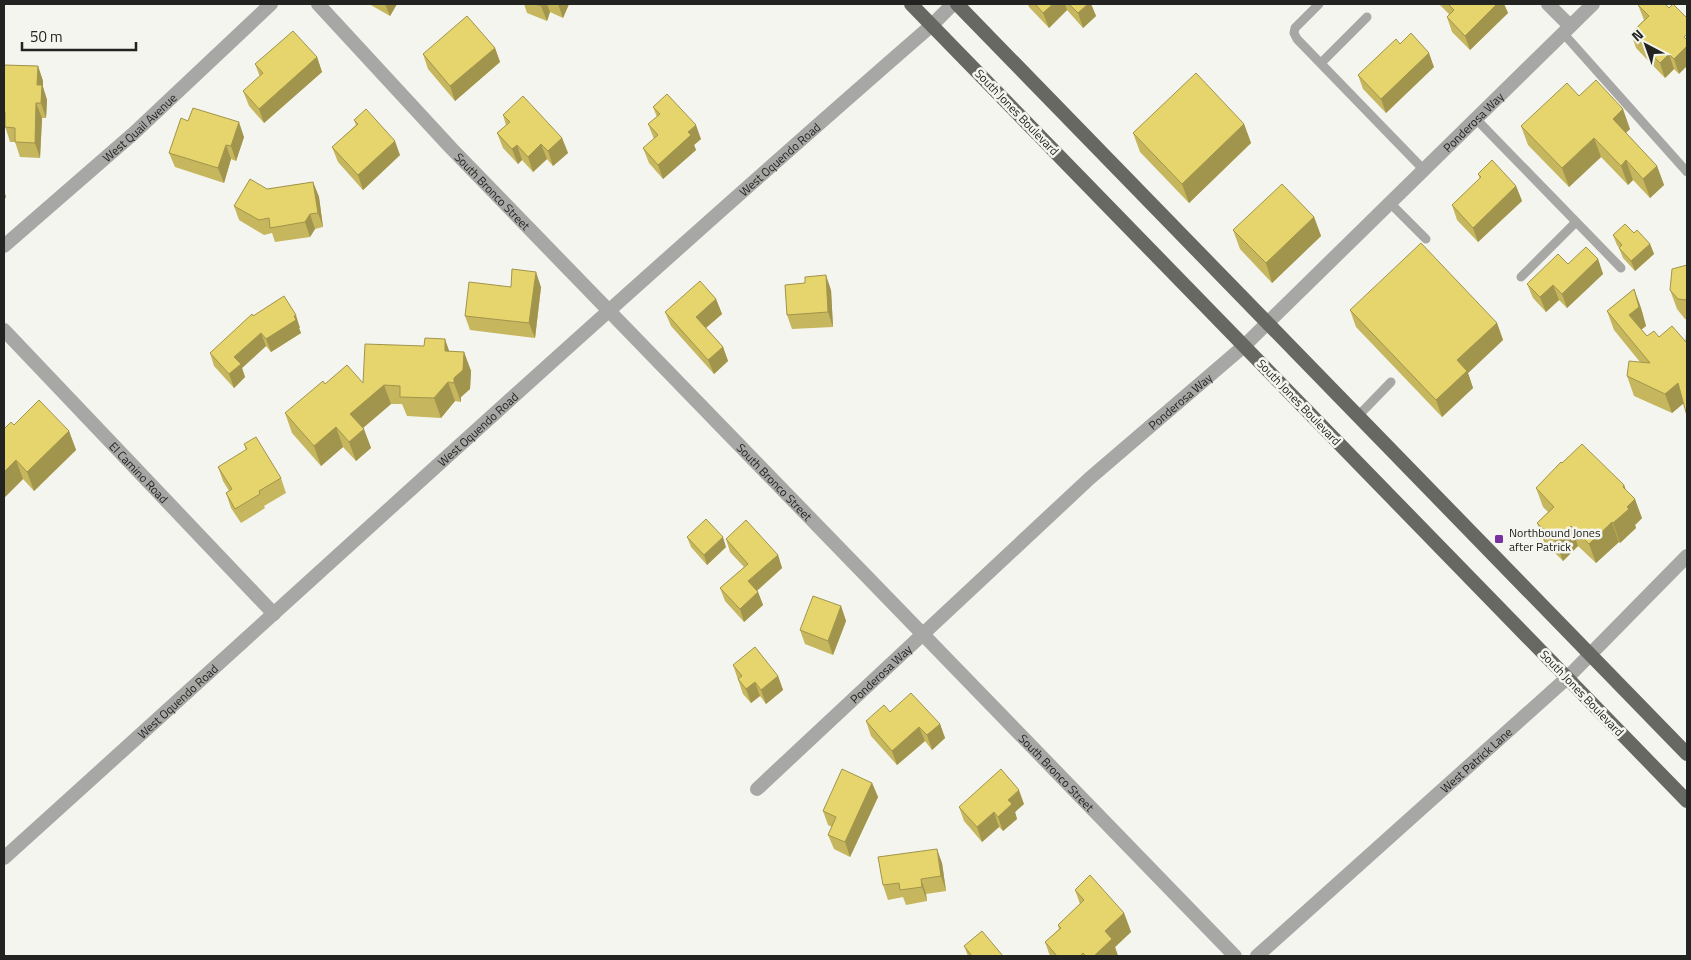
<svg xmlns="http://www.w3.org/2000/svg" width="1691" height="960" viewBox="0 0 1691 960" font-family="'Titillium Web',sans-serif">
<rect width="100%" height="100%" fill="#f5f5ef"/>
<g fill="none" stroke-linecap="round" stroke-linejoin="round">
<g stroke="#a7a7a5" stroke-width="9">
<path d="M1319,4L1295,28L1294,33L1297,39L1424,170"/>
<path d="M1563,33L1687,172"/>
<path d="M1321,63L1367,17"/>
<path d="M1476,119L1621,268"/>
<path d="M1390,203L1426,239"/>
<path d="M1521,277L1576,222"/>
<path d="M1358,416L1391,382"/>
</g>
<g stroke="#a7a7a5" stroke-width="14">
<path id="s1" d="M318,4L451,148L1235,956"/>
<path d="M1548,4L1570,26"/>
<path id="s2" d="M4,246L134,133L271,4"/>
<path id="s3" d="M4,330L274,614"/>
<path id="s4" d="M757,789L1090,478L1244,346L1593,4"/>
</g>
<g stroke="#a7a7a5" stroke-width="14">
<path id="s5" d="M4,858C312,580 618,298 932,25L953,4"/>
<path id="s6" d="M1257,956L1567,678L1687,556"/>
</g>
<g stroke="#676763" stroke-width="14">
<path d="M911,4L1687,801"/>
<path d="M957,4L1687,754"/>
</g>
</g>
<g fill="#c6b65d">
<path d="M369,4H397L390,16Z"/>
<path d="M524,4H569L563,18L550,12L547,21L527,13Z"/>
<path d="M1028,4H1091L1096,16L1083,28L1067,10L1049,28L1029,7Z"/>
<path d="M1439,4H1504L1508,13L1470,50L1452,32L1447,17L1449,14Z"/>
<path d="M1638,5L1669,8L1679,74L1674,69L1665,78L1636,48L1631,33L1644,20Z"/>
<path d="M1400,44L1434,67L1386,113L1363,89L1358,75Z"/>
<path d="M495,48L500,62L455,101L428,69L423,54Z"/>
<path d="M317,57L322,72L264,123L249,106L243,91L260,77L255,64Z"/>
<path d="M4,65L38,66L43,81V87L47,100L46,118H42L40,158L20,157L15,142H10L5,126H4Z"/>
<path d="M1579,96L1630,129L1626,133L1657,166L1664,185L1650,198L1633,180L1628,185L1601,157L1569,187L1528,145L1521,126Z"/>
<path d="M653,107L701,139L694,145L696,150L663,179L649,163L643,148L654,139L648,124L657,117Z"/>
<path d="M503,115L562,138L568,153L553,166L547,159L533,172L522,160L518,164L503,148L497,133L506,125Z"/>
<path d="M354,120L400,155L363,190L338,162L332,147L356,125Z"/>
<path d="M188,121L244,137L236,161L231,159L224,183L175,167L169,153Z"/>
<path d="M1244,124L1251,143L1189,203L1140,152L1133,133Z"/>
<path d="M1478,174L1516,186L1522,201L1478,242L1457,220L1452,205L1480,179Z"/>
<path d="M313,182L319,197L323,227L315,229L310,237L275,242L272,233L264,235L239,220L234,206L267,189Z"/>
<path d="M1314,217L1321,236L1272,283L1240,249L1233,230Z"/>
<path d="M1634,233L1650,244L1654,254L1635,271L1623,258L1619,248L1617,245L1613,235Z"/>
<path d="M1598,259L1603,274L1567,308L1559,300L1546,312L1533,298L1527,284L1568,264Z"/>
<path d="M1687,265V319H1685L1677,309L1670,290Z"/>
<path d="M511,287H541L535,338L470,330L465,316Z"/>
<path d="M1634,289L1641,308L1646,326L1641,329L1647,336L1659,337L1684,403L1672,413L1634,396L1627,376L1640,362L1614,330L1607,311Z"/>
<path d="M831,290L833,327L792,329L787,315Z"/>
<path d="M716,299L722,314L706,328L723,347L728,361L714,374L671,326L665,312Z"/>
<path d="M1350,310L1497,323L1503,340L1468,373L1473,388L1442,417L1356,327Z"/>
<path d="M253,316L300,328H299L301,333L271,352L266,346L242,368L245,377L234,388L214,366L210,353Z"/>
<path d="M450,351L464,352L471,371L470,389L461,397V402L455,401L441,418L407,416L402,404H391L363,428L371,448L356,461L343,447L321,466L292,433L285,413L325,384L363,383Z"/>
<path d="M14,425L69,431L76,450L34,491L23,479L4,498V429Z"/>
<path d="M244,444L281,478L286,493L264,506L265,508L241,523L231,508L226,493L229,491L223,481L218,467L246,450Z"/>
<path d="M1562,463L1624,485L1626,491L1642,518L1635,525L1636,528L1620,543L1619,542L1596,563L1578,546L1563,561L1544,542L1537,523L1548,512L1543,507L1536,488Z"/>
<path d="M687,537L726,547L707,565L691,547Z"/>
<path d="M726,539L778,555L782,568L757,591L758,592L763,605L744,622L725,601L720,588L744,567L730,552Z"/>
<path d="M841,606L846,621L833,655L805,644L800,630Z"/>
<path d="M733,665L778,676L783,690L766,704L760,696L751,703L743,694Z"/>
<path d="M890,712L940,724L945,738L932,750L925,741L897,765L871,736L866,721Z"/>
<path d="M872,783L878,797L850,857L834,849L828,835L832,827L828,825L823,811Z"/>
<path d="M1024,804L1015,812L1017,819L1003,831L999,827L982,842L964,821L959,807Z"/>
<path d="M942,863L946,891L926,894L927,901L906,905L903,897L888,900L883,885Z"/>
<path d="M1075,890L1124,913L1131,932L1115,947L1118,956H1050L1045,942L1059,929L1058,925L1080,904Z"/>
<path d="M964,946L1003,956H968Z"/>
</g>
<g fill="#a1944c">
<path d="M385,4H397L390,16Z"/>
<path d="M542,4H547L550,12L547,21L541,6Z"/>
<path d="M558,4H569L563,18Z"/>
<path d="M1053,4H1065L1067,10L1049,28L1043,13Z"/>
<path d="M1088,4H1091L1096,16L1083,28L1078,13Z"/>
<path d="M1497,4H1504L1508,13L1470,50L1465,36Z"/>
<path d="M1687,46V66L1679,74L1674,59Z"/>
<path d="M495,48L500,62L455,101L450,86Z"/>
<path d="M1429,53L1434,67L1386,113L1381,99Z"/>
<path d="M1669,54L1674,69L1665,78L1660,63Z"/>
<path d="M317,57L322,72L264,123L259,109Z"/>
<path d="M38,66L43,81V87L47,100L46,118L41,103L37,85Z"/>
<path d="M36,103L42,118L40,158L35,143Z"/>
<path d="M1623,109L1630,129L1620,138L1613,119Z"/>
<path d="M239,122L244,137L236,161L231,146Z"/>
<path d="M1244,124L1251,143L1189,203L1182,184Z"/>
<path d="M696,125L701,139L694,145L696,150L663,179L658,165L688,132Z"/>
<path d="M562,138L568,153L553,166L548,151Z"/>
<path d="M1594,138L1601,157L1569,187L1562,168Z"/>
<path d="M395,141L400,155L363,190L358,175Z"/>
<path d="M541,144L547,159L533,172L528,157Z"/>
<path d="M226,145L231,159L224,183L218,168Z"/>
<path d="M517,145L522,160L518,164L512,149Z"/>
<path d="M1626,160L1633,180L1628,185L1621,166Z"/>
<path d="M1657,166L1664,185L1650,198L1643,179Z"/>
<path d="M313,182L319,197L323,227L318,213Z"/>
<path d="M1516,186L1522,201L1478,242L1473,228Z"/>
<path d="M4,190L6,197L4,200Z"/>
<path d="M310,214L315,229L310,237L305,222Z"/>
<path d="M1314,217L1321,236L1272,283L1266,263Z"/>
<path d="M1650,244L1654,254L1635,271L1631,261Z"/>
<path d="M1598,259L1603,274L1567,308L1562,294Z"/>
<path d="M536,272L541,287L535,338L529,323Z"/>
<path d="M826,275L831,290L833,327L828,312Z"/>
<path d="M1553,285L1559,300L1546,312L1540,297Z"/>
<path d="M1634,289L1641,308L1646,326L1636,334L1629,315Z"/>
<path d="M716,299L722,314L701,332L696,317Z"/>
<path d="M296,315L300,328H299L301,333L271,352L266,339Z"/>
<path d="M1497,323L1503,340L1468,373L1473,388L1442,417L1436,400L1457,360Z"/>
<path d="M261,333L266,346L242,368L245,377L234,388L229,374L234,357Z"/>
<path d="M445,339L452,359L445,351Z"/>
<path d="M723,347L728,361L714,374L708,360Z"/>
<path d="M464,352L471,371L470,389L461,397V402L454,383V378Z"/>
<path d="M448,382L455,401L441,418L434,398Z"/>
<path d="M1678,383L1685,402L1672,413L1665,394Z"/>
<path d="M384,385L391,404L357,433L350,414Z"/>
<path d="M336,427L343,447L321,466L314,446Z"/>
<path d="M364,429L371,448L356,461L349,442Z"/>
<path d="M69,431L76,450L34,491L27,472Z"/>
<path d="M16,460L23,479L4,498V472Z"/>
<path d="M1624,485L1631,503L1635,499L1642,518L1635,525L1636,528L1620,543L1613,523L1623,487Z"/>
<path d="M1612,522L1619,542L1596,563L1589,544Z"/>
<path d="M1571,526L1578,546L1563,561L1556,541Z"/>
<path d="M723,537L726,547L707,565L704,555Z"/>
<path d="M778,555L782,568L753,594L748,581Z"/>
<path d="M758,592L763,605L744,622L740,609Z"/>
<path d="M841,606L846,621L833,655L828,641Z"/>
<path d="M778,676L783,690L766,704L761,690Z"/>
<path d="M755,682L760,696L751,703L746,689Z"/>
<path d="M940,724L945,738L932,750L927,735Z"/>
<path d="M919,727L925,741L897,765L892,751Z"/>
<path d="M872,783L878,797L850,857L845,842Z"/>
<path d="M1019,790L1024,804L1015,812L1017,819L1003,831L998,817L1008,800Z"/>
<path d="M994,812L999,827L982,842L977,827Z"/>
<path d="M937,849L942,863L946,891L941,876Z"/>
<path d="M921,879L926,894L927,901L922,887Z"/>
<path d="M1124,913L1131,932L1115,947L1118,956H1094L1105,931Z"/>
</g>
<g fill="#e6d46c" stroke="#a1944c">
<path d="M535,4H542L541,6Z"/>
<path d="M1035,4H1053L1043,13Z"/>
<path d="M1069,4H1088L1078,13Z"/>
<path d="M1448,4H1497L1465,36L1447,17L1454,10Z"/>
<path d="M1640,4H1665L1669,8L1673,4L1687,18V34L1684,37L1687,40V46L1674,59L1669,54L1660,63L1631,33L1649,16L1638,5Z"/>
<path d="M467,16L495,48L450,86L423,54Z"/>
<path d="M293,31L317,57L259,109L243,91L263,73L255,64Z"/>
<path d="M1411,33L1429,53L1381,99L1358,75L1396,39L1400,44Z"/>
<path d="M4,65L38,66L37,85H42L41,103H36L35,143L15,142V128L5,127V112L4,111Z"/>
<path d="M1196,73L1244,124L1182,184L1133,133Z"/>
<path d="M1596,80L1623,109L1613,119L1657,166L1643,179L1626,160L1621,166L1594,138L1562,168L1521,126L1567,83L1579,96Z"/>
<path d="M667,94L696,125L688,132L691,135L658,165L643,148L658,135L648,124L660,114L653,107Z"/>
<path d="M523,96L562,138L548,151L541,144L528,157L517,145L512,149L497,133L510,122L503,115Z"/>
<path d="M193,108L239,122L231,146L226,145L218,168L169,153L181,118L188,121Z"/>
<path d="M366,109L395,141L358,175L332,147L358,124L354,120Z"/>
<path d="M1492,160L1516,186L1473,228L1452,205L1481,177L1478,174Z"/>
<path d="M250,179L267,189L313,182L318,213L310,214L305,222L270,228L269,218L259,220L234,206Z"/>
<path d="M1282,184L1314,217L1266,263L1233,230Z"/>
<path d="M1625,224L1634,233L1637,230L1650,244L1631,261L1619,248L1622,245L1613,235Z"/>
<path d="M1421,243L1497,323L1457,360L1467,371L1436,400L1350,310Z"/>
<path d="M1586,247L1598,259L1562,294L1553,285L1540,297L1527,284L1558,254L1568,264Z"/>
<path d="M1687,265V300L1678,299L1670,290L1672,269Z"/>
<path d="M512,269L536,272L529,323L465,316L469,282L511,287Z"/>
<path d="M826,275L828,312L787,315L785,285L805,283V277Z"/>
<path d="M700,281L716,299L696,317L723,347L708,360L665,312Z"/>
<path d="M1634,289L1639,307L1629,315L1647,336L1654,331L1659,337L1672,326L1686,342L1687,325V416L1678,383L1665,394L1627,376L1629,361L1650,363L1607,311Z"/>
<path d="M284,296L296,315L294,316L296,320L266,339L261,333L234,357L241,364L229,374L210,353L252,314L253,316Z"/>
<path d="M425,338L445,339V351L464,352L463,370L454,378V383L448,382L434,398L400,397V386L384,385L350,414L364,429L349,442L336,427L314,446L285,413L323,381L325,384L347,365L363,383L365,344L424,346Z"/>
<path d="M39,400L69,431L27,472L16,460L4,472V429L11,422L14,425Z"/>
<path d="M256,437L281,478L259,491L260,494L235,509L226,493L232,489L218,467L247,449L244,444Z"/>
<path d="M1582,444L1624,485L1623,487L1635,499L1627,507L1629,509L1613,523L1612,522L1589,544L1571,526L1556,541L1537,523L1554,507L1536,488L1561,462L1562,463Z"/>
<path d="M706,519L723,537L704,555L687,537Z"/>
<path d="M746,520L778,555L748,581L758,592L740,609L720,588L748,564L726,539Z"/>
<path d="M813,596L841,606L828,641L800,630Z"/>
<path d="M755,647L778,676L761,690L755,682L746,689L738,679L742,676L733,665Z"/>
<path d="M911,693L940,724L927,735L919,727L892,751L866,721L884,705L890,712Z"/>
<path d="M842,769L872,783L845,842L828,835L836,817L823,811Z"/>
<path d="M1001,769L1019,790L1008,800L1012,804L998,817L994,812L977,827L959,807Z"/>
<path d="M937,849L941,876L921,879L922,887L900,890L899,883L883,885L878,857Z"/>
<path d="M1090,875L1124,913L1105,931L1112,939L1094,956H1086L1083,953L1080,956H1057L1045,942L1061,928L1058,925L1084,900L1075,890Z"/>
<path d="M982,931L1003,956H972L964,946Z"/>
</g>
<rect fill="#7830a3" stroke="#f5f5ef" stroke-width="2" x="1494" y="534" width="10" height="10" rx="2.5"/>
<g text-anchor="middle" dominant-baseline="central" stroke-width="5" stroke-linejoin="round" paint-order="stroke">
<g font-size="12" fill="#232321" stroke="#f5f5ef">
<text transform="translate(1017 112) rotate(46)">South Jones Boulevard</text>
<text stroke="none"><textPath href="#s4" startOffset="979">Ponderosa Way</textPath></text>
<text stroke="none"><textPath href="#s2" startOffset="180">West Quail Avenue</textPath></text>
<text stroke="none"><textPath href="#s5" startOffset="1044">West Oquendo Road</textPath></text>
<text stroke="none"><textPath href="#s1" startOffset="256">South Bronco Street</textPath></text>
<text stroke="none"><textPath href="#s4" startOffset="574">Ponderosa Way</textPath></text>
<text transform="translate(1299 402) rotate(46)">South Jones Boulevard</text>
<text stroke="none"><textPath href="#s5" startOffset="639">West Oquendo Road</textPath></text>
<text stroke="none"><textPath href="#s3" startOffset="196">El Camino Road</textPath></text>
<text stroke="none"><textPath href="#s1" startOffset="661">South Bronco Street</textPath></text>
<text stroke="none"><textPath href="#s4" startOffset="169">Ponderosa Way</textPath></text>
<text transform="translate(1582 693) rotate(46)">South Jones Boulevard</text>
<text stroke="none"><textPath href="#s5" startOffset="234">West Oquendo Road</textPath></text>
<text stroke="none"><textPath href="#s6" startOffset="294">West Patrick Lane</textPath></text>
<text stroke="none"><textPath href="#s1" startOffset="1066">South Bronco Street</textPath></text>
</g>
<g font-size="12" fill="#232321" stroke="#f5f5ef" text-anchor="start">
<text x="1509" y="532">Northbound Jones<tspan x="1509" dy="14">after Patrick</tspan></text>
</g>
</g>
<rect width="1691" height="960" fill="none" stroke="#232321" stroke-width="10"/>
<g transform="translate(1646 45) rotate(319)" stroke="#f5f5ef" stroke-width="4" paint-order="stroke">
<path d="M0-4L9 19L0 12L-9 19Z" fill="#232321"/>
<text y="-8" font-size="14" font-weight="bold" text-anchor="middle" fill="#232321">N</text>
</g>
<path d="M22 42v8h114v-8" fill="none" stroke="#232321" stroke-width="2.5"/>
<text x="30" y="42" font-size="15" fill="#232321" stroke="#f5f5ef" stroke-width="4" paint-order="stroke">50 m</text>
</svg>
